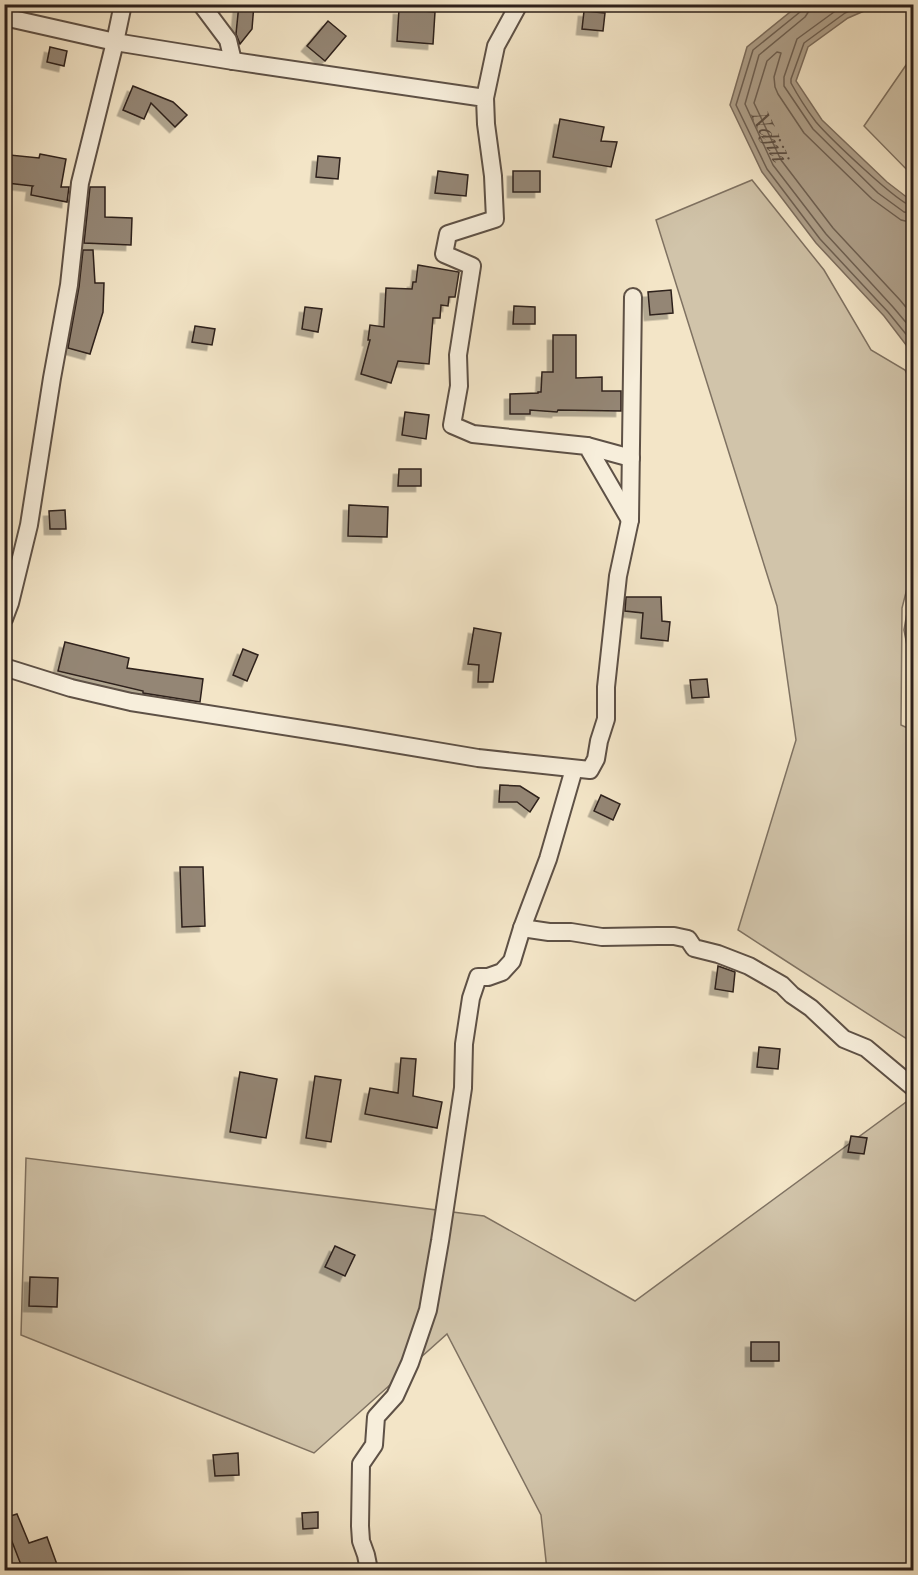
<svg xmlns="http://www.w3.org/2000/svg" width="918" height="1575" viewBox="0 0 918 1575" font-family="'IM FELL French Canon',serif">
<defs>
<filter id="shadow"><feDropShadow dx="-5.5" dy="5.5" stdDeviation="0" flood-color="#0004"/></filter>
</defs>
<rect width="100%" height="100%" fill="#f3e5c7"/>
<filter id="stains"><feTurbulence type="fractalNoise" baseFrequency=".00333" numOctaves="4"/><feColorMatrix values="0 0 0 0 .2 0 0 0 0 .09 0 0 0 0 .02 0 0 0 .5 -.17"/></filter>
<radialGradient id="worn" r=".72"><stop offset=".6" stop-color="#630" stop-opacity="0"/><stop offset="1" stop-color="#630" stop-opacity=".3"/></radialGradient>
<g fill="#d1c4aa" stroke="#7f7262" stroke-width="1.5">
<path d="M913,55V176L864,126Z"/>
<path d="M752,180L824,270L871,350L905,370L913,387L914,561L902,608L901,725L914,731L913,1043L738,930L796,740L777,606L656,220Z"/>
<path d="M913,1097V1570H547L541,1515L447,1334L314,1453L21,1335L26,1158L484,1216L635,1301Z"/>
</g>
<g fill="#b0a28d" stroke="#7c6e5f" stroke-width="1.5">
<path d="M800,4L878,5L848,18L808,47L796,81L822,120L887,182L913,202V354L884,316L816,243L762,172L730,105L747,47Z"/>
<path d="M913,584V676L904,630L911,590Z"/>
</g>
<g fill="none" stroke-linecap="round" stroke-linejoin="round">
<g stroke="#6e6154" stroke-width="1.5">
<path d="M803,4L800,12L753,50L736,105L767,169L820,239L888,312L914,344"/>
<path d="M810,4L809,11L805,17L759,55L745,104L773,165L826,234L893,307L914,332"/>
<path d="M845,4L797,39L784,77V86L813,129L878,193L904,212L914,214"/>
<path d="M863,4L845,13L804,43L791,79V83C798,96 807,110 816,122C828,136 899,205 914,207"/>
<path id="s1" d="M914,223L901,220L872,199L804,133L778,94L775,87L774,77L781,53L777,52L767,61L754,103L781,160L833,228L900,300L914,317"/>
</g>
</g>
<g fill="#948674" stroke="#2d201b" stroke-width="1.5" filter="url(#shadow)">
<path d="M239,4H254L252,29L240,44L236,34Z"/>
<path d="M399,9L435,12L433,44L397,41Z"/>
<path d="M584,11L605,13L603,31L582,29Z"/>
<path d="M328,21L346,36L325,61L307,46Z"/>
<path d="M50,47L67,51L64,66L47,62Z"/>
<path d="M133,86L173,102L187,115L175,127L151,103L144,119L123,110Z"/>
<path d="M560,119L604,127L601,141L617,142L611,167L553,157Z"/>
<path d="M40,154L66,159L61,187H69L67,202L31,195L32,187L33,186L7,183L10,155L39,158Z"/>
<path d="M318,156L340,158L338,179L316,177Z"/>
<path d="M438,171L468,175L466,196L435,193Z"/>
<rect x="513" y="171" width="27" height="21"/>
<path d="M90,187H105V217L132,218L131,245L84,243Z"/>
<path d="M83,250H93L95,283H104L103,312L90,354L68,348L79,287Z"/>
<path d="M418,265L459,272L455,297H449L448,306L441,305L440,318H433L429,364L398,361L391,383L361,374L370,340H368L370,325L384,327L386,288L412,289L413,282H416Z"/>
<path d="M671,290L673,313L650,315L648,292Z"/>
<path d="M514,306L535,307V324H513Z"/>
<path d="M305,307L322,309L318,332L302,329Z"/>
<path d="M195,326L215,329L212,345L192,342Z"/>
<path d="M553,335H576V378L602,377V391H621V411L558,410L557,412L530,410V414H510V394L538,393V392H541L542,372H553Z"/>
<path d="M405,412L429,415L426,439L402,435Z"/>
<path d="M399,469H421V486H398Z"/>
<path d="M349,505L388,507L387,537L348,536Z"/>
<path d="M65,510L66,529H50L49,511Z"/>
<path d="M626,597H661L662,621L670,622L668,641L641,638L643,613L625,611Z"/>
<path d="M474,628L501,633L493,682H478L479,665L468,664Z"/>
<path d="M65,642L129,658L127,668L203,679L200,702L143,693V691L58,671Z"/>
<path d="M243,649L258,655L247,681L233,675Z"/>
<path d="M707,679L709,697L692,698L690,680Z"/>
<path d="M500,785L520,786L539,798L530,812L517,802H499Z"/>
<path d="M601,795L620,804L613,820L594,811Z"/>
<path d="M180,867H203L205,926L182,927Z"/>
<path d="M718,966L735,972L733,992L715,989Z"/>
<path d="M759,1047L780,1049L778,1069L757,1067Z"/>
<path d="M401,1058L416,1059L413,1096L442,1102L437,1128L365,1114L370,1088L398,1093Z"/>
<path d="M240,1072L277,1079L266,1138L230,1132Z"/>
<path d="M315,1076L341,1080L331,1142L306,1138Z"/>
<path d="M851,1136L867,1138L864,1154L848,1152Z"/>
<path d="M335,1246L355,1255L345,1276L325,1267Z"/>
<path d="M30,1277L58,1278L57,1307L29,1306Z"/>
<rect x="751" y="1342" width="28" height="19"/>
<path d="M238,1453L239,1475L215,1476L213,1455Z"/>
<path d="M318,1512V1528L303,1529L302,1513Z"/>
<path d="M17,1514L29,1543L47,1537L59,1570H23L11,1539L4,1542V1525H6L4,1518Z"/>
</g>
<g fill="none" stroke-linecap="round" stroke-linejoin="round">
<g stroke="#5e5146" stroke-width="20">
<g id="minor">
<path d="M201,4L228,40L233,61"/>
<path d="M4,17L115,42L233,61L485,98L486,124L493,176L495,219L448,234L444,254L472,266L458,355L459,386L452,425L473,434L587,446L630,520"/>
<path d="M485,98L496,46L519,4"/>
<path d="M587,446L631,458"/>
<path d="M4,619L10,603L29,525L52,378L69,285L80,183L115,42L123,4"/>
<path d="M4,667L71,688L131,702L347,736L478,758L590,770L596,759L599,741L606,719V687L618,576L630,520L633,297"/>
<path d="M522,928L549,932H571L602,937L658,936H674L688,939L694,948L718,954L749,966L782,985L792,995L811,1008L844,1039L866,1048L914,1088"/>
<path d="M369,1570L366,1555L361,1541L360,1526L361,1464L374,1445L376,1417L395,1396L410,1363L428,1310L440,1241L463,1088L464,1044L471,998L478,977H488L502,972L512,961L522,928L548,859L574,769"/>
</g>
</g>
<use href="#minor" stroke="#f7eedb" stroke-width="16"/>
</g>
<g text-anchor="middle" dominant-baseline="central" stroke-width="4.5" stroke-linejoin="round" paint-order="stroke">
<g font-size="24" font-style="italic" fill="#5b4e43" stroke="#f7eedb">
<text stroke="none"><textPath href="#s1" startOffset="332">Ndjili</textPath></text>
</g>
</g>
<rect width="918" height="1575" fill="none" stroke="#f3e5c7" stroke-width="24"/>
<rect x="6" y="6" width="906" height="1563" fill="none" stroke="#2d201b" stroke-width="3"/>
<rect x="12" y="12" width="894" height="1551" fill="none" stroke="#2d201b" stroke-width="1.5"/>
<rect width="100%" height="100%" filter="url(#stains)"/>
<rect width="100%" height="100%" fill="url(#worn)"/>
</svg>
